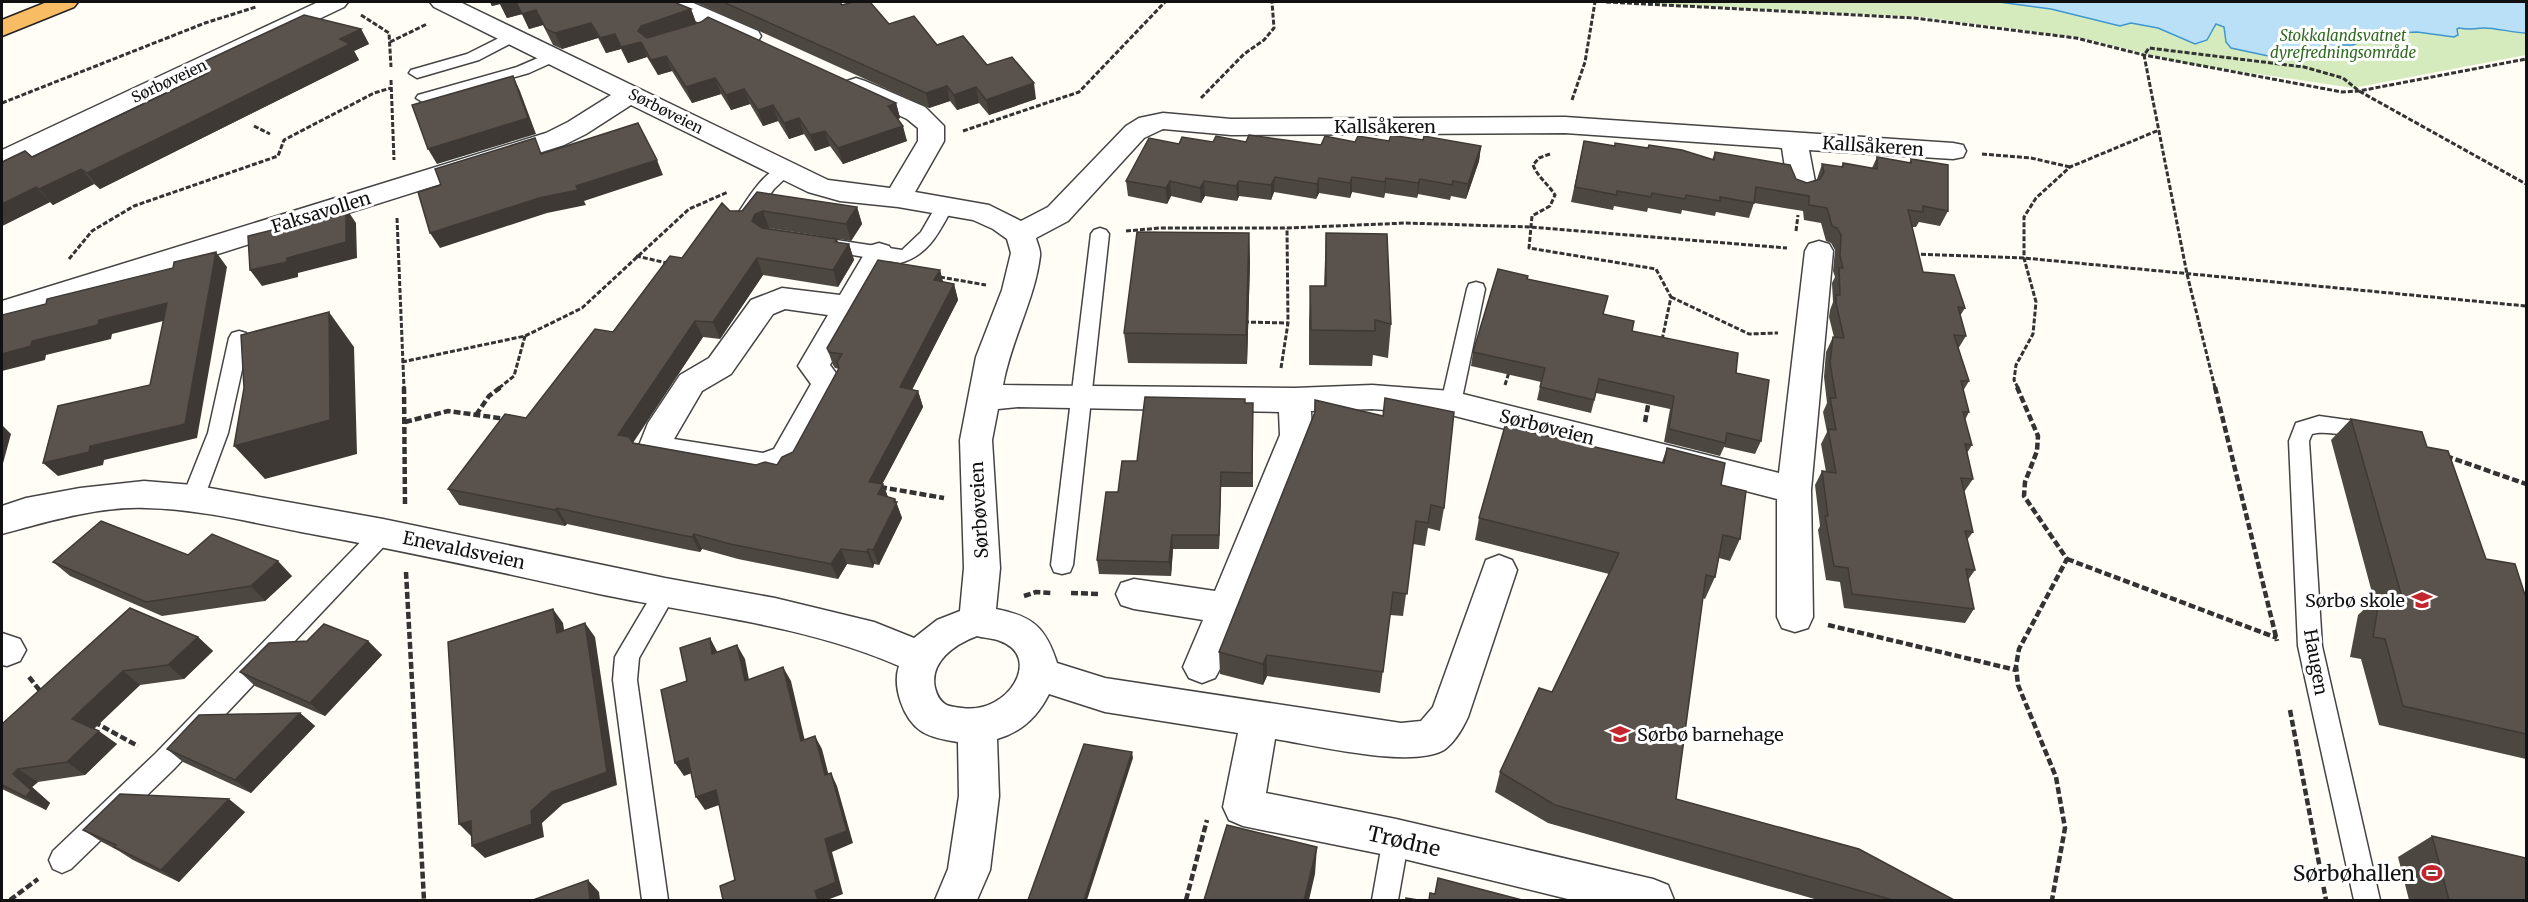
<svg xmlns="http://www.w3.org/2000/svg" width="2528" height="902" viewBox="0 0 2528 902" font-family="Merriweather,serif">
<rect width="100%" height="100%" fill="#fffdf5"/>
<path fill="#d5ebbd" d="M1621,2H2526V55L2353,88L2184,63L2077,37L1923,17Z"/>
<path fill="#b9e0f7" stroke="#3f96cf" stroke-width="1.5" d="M1999,2H2526V33C2515,33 2491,27 2483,28C2474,29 2469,30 2459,28L2457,29L2458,35L2454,37L2417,32L2378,34L2353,45H2343L2323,53L2287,60L2231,48L2226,42L2224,27L2216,24L2207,40L2195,44L2158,28L2131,23L2120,26L2051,9Z"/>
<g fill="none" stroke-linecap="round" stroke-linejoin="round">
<g stroke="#444" stroke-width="3">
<g id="service">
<path d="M511,32L517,34L519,37L517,40L479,60L417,78L409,73L411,70L467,54Z"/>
<path d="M554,51L560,53L562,56L560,59L529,73L424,103L416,98L418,95L517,67Z"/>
<path d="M784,165L790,167L793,171L774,189L752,219H740L737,215C748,198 764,171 784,165Z"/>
<path d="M945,199L951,201L954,205C940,230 930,255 900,263L823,250L817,248L814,244L817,240L823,238L902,250L921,232L939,201Z"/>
<path d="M1100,228L1106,230L1109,234L1073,565L1070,572L1062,574L1054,572L1051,565L1091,234L1094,230Z"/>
<path d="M1476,282L1483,284L1485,289L1461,403L1458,408L1451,411L1444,408L1441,403L1467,289L1469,284Z"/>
<path d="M239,331L246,333L249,338L228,433L204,498L201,504L193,507L185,504L182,498L208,433L229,338L232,333Z"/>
<path d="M2319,416L2355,421L2358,427L2355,433C2341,437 2326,430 2312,434L2309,441L2322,646L2380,900H2354L2298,646L2289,441L2296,423Z"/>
<path d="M383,524L391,527L394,533L391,539L174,769L71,869L62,873L53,869L49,860L53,851L156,753L375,527Z"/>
<path d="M665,583L673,586L676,593L639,658L637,680L668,900H642L613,680L615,657L619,650L657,586Z"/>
<path d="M1396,826L1405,829L1409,838L1398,900H1372L1383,838L1387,829Z"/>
</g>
</g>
<g stroke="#444" stroke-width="3">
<g id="minor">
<path d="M318,2H348L344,7L12,166L2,168V150Z"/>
<path d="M430,2H460L828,180L890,188L918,141V128L907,119L847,91L843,86L847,81L856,78L865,81L925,107L944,126V141L915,192L989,205L1021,221L1048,207L1126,126L1139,118L1163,113L1231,119L1565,117L1953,143L1963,145L1966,151L1963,157L1953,159L1809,150L1816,187L1812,193L1802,196L1792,193L1788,187L1782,148L1565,133L1231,135L1163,129L1144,138L1068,221L1036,238C1037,243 1041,250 1040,256C1035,299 1011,340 1003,385L1295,388L1372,385L1451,391L1779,473L1805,251L1809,244L1819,241L1829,244L1833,251L1811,490L1813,617L1808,628L1795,632L1782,628L1777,617V499L1451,415L1372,409L1311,411L1312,435L1221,667L1215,678L1202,683L1189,678L1183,667L1203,620L1134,609L1121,605L1116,594L1121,583L1134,579L1215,591L1280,435L1279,412L1018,407L998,409L992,440L1000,568L996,609C1033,616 1046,628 1057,663L1105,678L1401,723L1421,721L1433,707L1486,560L1499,555L1512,560L1517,570L1468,717C1463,728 1454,743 1444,750C1411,769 1314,745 1275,739L1266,793L1396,819L1653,879L1668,885L1674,900H1572L1396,857L1243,826L1229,820L1223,807L1238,733L1105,712L1049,694C1038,716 1022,732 997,739L999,796L990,870L977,900H935L948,869L959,796L958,742C946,740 932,738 921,731C903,719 892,686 899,666C806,625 699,615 599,594C500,572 401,550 301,532C250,522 198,509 146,508C99,506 46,522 2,534V506L26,498L80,488L144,481L193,485L383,519L665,578L775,598L874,622L914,638L937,620L960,611L964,568L960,440L976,357L1002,290L1011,253L1007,239L993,229L973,220L898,207L840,201L808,192L631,105L586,134L564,145L2,322V301L546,133L568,122L611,95L434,7ZM977,636C984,638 993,638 1000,641C1043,656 1009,715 962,708C956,707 949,707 945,704C939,700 937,695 935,688C929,662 955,644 977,636Z"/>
<path d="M660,2H691L758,31L761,36L758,41L749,43L740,41L664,7Z"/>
<path d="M879,243L889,246L894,253L830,365L843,383L798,467L764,479L642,457L638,448L648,423L680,375L709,358L751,300L782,288L840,295L869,246ZM785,309L828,315L798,366L811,384L774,449L763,453L674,439L702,391L731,374L773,314Z"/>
<path d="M2,633L20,639L26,650L20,661L7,666L2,665Z"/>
</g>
</g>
<g stroke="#222" stroke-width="3">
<path id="trunk" d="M47,2H78L74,7L2,36V20Z"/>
</g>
<g stroke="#333" stroke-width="3" stroke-dasharray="5 2" stroke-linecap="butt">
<path d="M1606,2L1914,18L2076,38L2144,55L2342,92L2359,91L2526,59"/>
<path d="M361,15L389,33L391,67"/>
<path d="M390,42L427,24"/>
<path d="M391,80L394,160"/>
<path d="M1201,98L1244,54L1264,40L1274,28L1272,2"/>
<path d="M1572,100L1585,62L1595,2"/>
<path d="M2,103L205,23L256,7"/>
<path d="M254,126L270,134"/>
<path d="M963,131L1079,92L1165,2"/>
<path d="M1550,154L1539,158L1533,165C1537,176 1548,184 1555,195L1550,206L1532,216L1529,248L1656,269L1671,297L1662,340"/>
<path d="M1982,154L2031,158L2070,167"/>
<path d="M397,218L404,388"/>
<path d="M1126,231L1160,228H1287L1406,223L1530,227L1787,248"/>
<path d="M1796,231L1798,215"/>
<path d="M1914,254L2024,258L2526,306"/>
<path d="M636,256L667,263"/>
<path d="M69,259L92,231L134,206L278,156L284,140L374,93L391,88"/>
<path d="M940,277L986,285"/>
<path d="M1671,297L1749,334L1778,333"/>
<path d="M1244,322L1288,323"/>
<path d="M402,362L525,336L582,308L689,209L728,192"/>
<path d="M1281,368L1288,323L1287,228"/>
<path d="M1505,385L1510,369"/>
<path d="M499,388L514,376L525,336"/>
<path d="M2018,388L2014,380L2016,365L2033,334L2036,302L2024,258V217L2036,198L2070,167L2159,130"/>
<path d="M2215,388L2187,274L2144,55L2149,48L2304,67L2343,78L2359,91L2526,184"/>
</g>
<g stroke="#333" stroke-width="4.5" stroke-dasharray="7 3" stroke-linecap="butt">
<path d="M404,387L405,504"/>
<path d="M2017,387L2038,436L2037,451L2025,482L2024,496L2067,559L2019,649L2016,666L2018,685L2056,777L2065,828L2052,900"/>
<path d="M2215,387L2277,641"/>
<path d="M476,415L489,396L501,387"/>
<path d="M405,422L448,411L506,419"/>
<path d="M1645,422L1649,400"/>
<path d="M2446,456L2526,484"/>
<path d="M880,487L944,498"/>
<path d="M2067,559L2277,638"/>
<path d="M406,572L424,900"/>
<path d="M1071,593L1100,594"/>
<path d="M1024,596L1036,592L1052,593"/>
<path d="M1828,625L2016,670"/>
<path d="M29,677L41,692"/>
<path d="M2290,710L2326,900"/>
<path d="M94,722L138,746"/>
<path d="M10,900L38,879"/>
<path d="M1186,900L1207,820"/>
</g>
<use href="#service" fill="#fff" fill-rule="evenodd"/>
<use href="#minor" fill="#fff" fill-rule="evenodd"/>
<use href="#trunk" fill="#f7bc64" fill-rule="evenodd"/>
</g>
<g fill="#4d4742">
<path d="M490,2H674L691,9L696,23L896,103L900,118L898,119L907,141L843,164L830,146L815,151L804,134L789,139L778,121L763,126L750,104L731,110L721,94L692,103L672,71L658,75L647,57L628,63L621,49L606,53L598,38L562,49L553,45L543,25L529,29L522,14L507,18L500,4L492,6Z"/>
<path d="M695,2H840L842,5L987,65L1036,99L989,115L979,103L957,110L950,101L929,108Z"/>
<path d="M361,29L369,44L354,51L359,60L100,189L94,184L53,205L50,202L2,226V162L32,157L204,75L197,65Z"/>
<path d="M1423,140L1481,146L1479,161L1466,199L1451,196L1450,200L1418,194L1417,198L1385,193L1384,198L1352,192L1350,198L1319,193L1316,199L1274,192L1271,200L1239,196L1237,201L1205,196L1201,203L1171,196L1167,204L1128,196L1126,181L1179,144L1246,142L1321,145L1355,142Z"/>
<path d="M1584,141L1615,146L1648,148L1649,145L1712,160L1715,152L1807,183L1817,180V179L1822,164L1841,167L1843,163L1872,168L1877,157L1909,163L1911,159L1948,211L1940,226L1919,222L1916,227H1912L1923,272L1965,308L1960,316L1966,336L1958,349L1969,381L1963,391L1969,412L1965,420L1972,445L1967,453L1973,479L1964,492L1973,532L1967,540L1975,570L1968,580L1974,609L1965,623L1844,608L1840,582L1826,580L1818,530L1820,526L1815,485L1822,471L1826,472L1821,444L1827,432L1823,412L1827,403L1824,377L1826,352L1833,337H1834L1829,317L1830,310L1833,302L1832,283L1835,277L1833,271L1835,250L1831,243L1826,241L1821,223L1804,220L1803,211L1754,203L1749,218L1716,212L1715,216L1682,210L1681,214L1648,208L1647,212L1614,206L1613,210L1571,202Z"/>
<path d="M857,207L862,224L851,241L769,228H768L837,239V242L849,244L854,260L838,287L763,275L720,339L703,337L633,443L756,465H777L793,452L839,369L835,368L833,365L827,348L940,270L943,282L954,284L958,300L912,390L918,391L923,407L882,484H883L888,497L895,499L902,518L879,565L874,564L873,568L847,564L838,579L738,559L702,549L700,552L689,550L567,524L565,526L459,505L448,489L526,418L613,332L682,258L730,211Z"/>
<path d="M1249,233L1250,263L1247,364L1128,363L1124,333Z"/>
<path d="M1326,233L1391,324L1388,358L1373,355L1372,366L1309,365V321L1310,286H1324Z"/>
<path d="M1528,279L1603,314L1632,331L1736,373L1761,441L1755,454L1724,447L1720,456L1664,442L1670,409L1596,393L1591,413L1537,400L1541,382L1471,366L1473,352Z"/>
<path d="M1315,400L1444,508L1440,531L1428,528L1425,546L1413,544L1403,616L1390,615L1380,693L1267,676L1263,685L1220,674L1219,652L1314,414Z"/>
<path d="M1245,403H1253V487H1221L1219,549H1173L1171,576L1099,574L1097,560L1137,461Z"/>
<path d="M2351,419L2427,447L2486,559L2526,598V759L2379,725L2361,659L2350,657L2358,615L2374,600L2331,440Z"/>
<path d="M1667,448L1721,485L1740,539L1730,561L1719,558L1715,577L1705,599L1703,598L1676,799L1954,900H1818L1548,823L1495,792L1500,772L1552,692L1609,574L1475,540L1479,518L1662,462Z"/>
<path d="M188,555L292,576L265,601L162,616L70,576L53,562Z"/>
<path d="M198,637L213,651L184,679L140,685L94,729L117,744L85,775L38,782L32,787L50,803L46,810L2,789V724Z"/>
<path d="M368,641L382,655L325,716L255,686L240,672Z"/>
<path d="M300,713L315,726L251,793L183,762L167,749Z"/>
<path d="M245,812L179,882L133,860L119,851L102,842L83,830Z"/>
<path d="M2432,836L2526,900H2409L2398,857Z"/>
</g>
<g fill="#3f3936">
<path d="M490,2H516L522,14L507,18L500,4L492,6Z"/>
<path d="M691,9L697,25L647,41L638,31L641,26Z"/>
<path d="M536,10L543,25L529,29L522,14Z"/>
<path d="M591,23L598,38L562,49L555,33Z"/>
<path d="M361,29L369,44L354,51L359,60L100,189L87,173Z"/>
<path d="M615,34L621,49L606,53L600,38Z"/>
<path d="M641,42L647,57L628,63L621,47Z"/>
<path d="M666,56L672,71L658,75L651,60Z"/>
<path d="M513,76L520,91L536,134L437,164L428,149Z"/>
<path d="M715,78L721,94L692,103L686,87Z"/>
<path d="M1034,83L1036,99L989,115L986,100Z"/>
<path d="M947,86L950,101L929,108L926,93Z"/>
<path d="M976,87L979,103L957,110L954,95Z"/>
<path d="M744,89L750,104L731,110L726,95Z"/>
<path d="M896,103L900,118L892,121L888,106Z"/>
<path d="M773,105L778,121L763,126L758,110Z"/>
<path d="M799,118L804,134L789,139L784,123Z"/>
<path d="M903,126L907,141L843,164L838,148Z"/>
<path d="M825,131L830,146L815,151L810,135Z"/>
<path d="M1481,146L1479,161L1466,199L1468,184Z"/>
<path d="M657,160L663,175L584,201L586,205L547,213L440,248L430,233Z"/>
<path d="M81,169L94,184L53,205L39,189Z"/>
<path d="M1275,177L1274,192L1271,200V185Z"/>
<path d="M1352,177V192L1350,198V183Z"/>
<path d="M1319,178V193L1316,199L1317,184Z"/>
<path d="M1386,178L1385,193L1384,198L1385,182Z"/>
<path d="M1420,179L1418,194L1417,198L1418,183Z"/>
<path d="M1170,181L1171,196L1167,204L1166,188Z"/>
<path d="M1204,181L1205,196L1201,203L1200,188Z"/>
<path d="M1239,181V196L1237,201L1236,186Z"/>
<path d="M36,187L50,202L2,226V204Z"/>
<path d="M857,207L862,224L851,241L846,224Z"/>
<path d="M346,208L356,223L357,258L298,273V277L262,286L250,270L287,258Z"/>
<path d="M763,211L769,228L761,231L752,221L755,214Z"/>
<path d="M1249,233L1250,263L1247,364L1246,335Z"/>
<path d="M837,239L842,256L849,244L854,260L838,287L833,270L835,242Z"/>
<path d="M216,252L227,267L197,438L104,460L103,465L58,476L43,463L90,446L185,424Z"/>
<path d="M757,258L763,275L720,339L713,322Z"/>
<path d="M940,270L944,286L934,280Z"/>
<path d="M954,284L958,300L905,403L900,387Z"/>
<path d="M167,303L179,317L112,334L111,339L46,355L45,360L2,371V354L32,341L99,320Z"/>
<path d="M329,312L354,347L357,454L265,479L234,446Z"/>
<path d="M695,321L703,337L627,451L618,435Z"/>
<path d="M918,391L923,407L875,498L869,482Z"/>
<path d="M2,425L11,434L2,467Z"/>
<path d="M1221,472V487L1219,549V535Z"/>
<path d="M883,484L889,500L878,494Z"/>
<path d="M895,499L902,518L879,565L873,550Z"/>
<path d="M557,508L567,524L565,526L555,510Z"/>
<path d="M694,534L702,549L700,552L692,537Z"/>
<path d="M1172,535L1173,549L1171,576L1169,562Z"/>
<path d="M841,549L847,564L838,579L831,564Z"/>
<path d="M868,549L874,564L873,568L867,552Z"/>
<path d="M278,561L292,576L265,601L251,586Z"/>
<path d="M553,609L563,623L567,647L557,633Z"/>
<path d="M585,623L595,637L617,785L563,804L542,823L544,837L485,858L472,846L531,811Z"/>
<path d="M198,637L213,651L184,679L168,665Z"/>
<path d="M710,638L718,653L712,654Z"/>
<path d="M368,641L382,655L325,716L310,703Z"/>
<path d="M737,645L745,659L752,695L745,681Z"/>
<path d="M1267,655V676L1263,685V664Z"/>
<path d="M783,667L791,681L808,754L801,741Z"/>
<path d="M123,671L140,685L90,732L72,719Z"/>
<path d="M300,713L315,726L251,793L235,780Z"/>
<path d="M99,731L117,744L85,775L67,762Z"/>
<path d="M815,736L822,749L832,788L825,775Z"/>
<path d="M1132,752L1133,758L1087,900H1084Z"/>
<path d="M688,758L697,771L684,776L675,763Z"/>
<path d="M18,769L38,782L32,787L50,803L46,810L26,797L13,774Z"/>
<path d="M831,773L837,786L853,843L832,852L843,894L827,900H818L815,891L825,839Z"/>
<path d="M716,790L725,803L705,810L696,797Z"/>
<path d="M229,799L245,812L179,882L161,870Z"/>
<path d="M471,821L472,837L459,824Z"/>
<path d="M1317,847L1315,874L1309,900H1304Z"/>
<path d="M588,880L599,892L600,900H590Z"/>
</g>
<g fill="#5a524d" stroke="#3f3936" stroke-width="1.5">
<path d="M516,2H674L691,9L641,26L638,31L647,38L701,22L708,17L896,103L888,106L903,126L838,148L825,131L810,135L799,118L784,123L773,105L758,110L744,89L726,95L715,78L686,87L666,56L651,60L641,42L621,47L615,34L600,38L591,23L555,33L546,29L536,10L522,14Z"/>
<path d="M723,2H840L842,5L853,2H870L889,24L914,16L937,45L963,36L987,65L1012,57L1034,83L986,100L976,87L954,95L947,86L926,93Z"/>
<path d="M304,15L361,29L340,39L350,44L192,122L87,173L81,169L39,189L36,187L2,204V162L25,151L32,157L208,73L197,65Z"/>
<path d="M513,76L528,118L428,149L412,105Z"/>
<path d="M638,123L657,160L576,186L578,190L539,198L430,233L418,192L441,185L435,169L535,138L541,154Z"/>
<path d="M1249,135L1321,145L1325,136L1355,142L1358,136L1389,141L1391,135L1423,140L1424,136L1481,146L1468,184L1453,181L1452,185L1420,179L1418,183L1386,178L1385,182L1352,177L1350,183L1319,178L1317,184L1275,177L1271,185L1239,181L1236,186L1204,181L1200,188L1170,181L1166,188L1126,181L1149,138L1179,144L1182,137L1213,142L1216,136L1246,142Z"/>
<path d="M1584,141L1615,146V143L1648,148L1649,145L1682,150L1714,160L1715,152L1790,165L1796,179L1807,183L1820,179L1824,172L1822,164L1843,167V163L1877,169V157L1911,163V159L1948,165V211L1923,206V212L1908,210L1923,272L1954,275L1965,308L1958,307L1966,336L1954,335L1969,381H1961L1969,412H1963L1972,445L1965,444L1973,479L1961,478L1973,532L1965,531L1975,570L1966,569L1974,609L1852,594L1848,568L1834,566L1825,516H1828L1822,471L1836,473L1828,429L1836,430L1830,398H1836L1830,363L1833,337L1844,338L1836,303V295H1840L1839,268H1843L1840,256L1841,235L1837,228L1832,226L1827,208L1809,205V196L1756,187L1754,203L1720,197V201L1686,195L1685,199L1652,193L1651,197L1617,191V195L1575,187Z"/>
<path d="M757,192L857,207L846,224L763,211L755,214L752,221L762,228L837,239L835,242L849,244L833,270L757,258L713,322L695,321L618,435L629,437L633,443L756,465L765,462L777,465L782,457L793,452L839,368L837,362L842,354L829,352L827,348L878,260L940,270L934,280L954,284L900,387L918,391L869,482L883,484L878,494L895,499L894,502H897L873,550L868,549L867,552L841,549L831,564L730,544L694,534L692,537L681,535L557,508L555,510L448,489L505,414L526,418L595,329L613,332L670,256L682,258L722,203L730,211H742Z"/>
<path d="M346,208V242L287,258V262L250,270L248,236L293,225V220Z"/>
<path d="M1137,232L1249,233L1246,335L1124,333Z"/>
<path d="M1326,233L1387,234L1391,324L1375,320V331L1311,330L1310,286H1326Z"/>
<path d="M216,252L185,424L90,446L89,452L43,463L58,406L150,385L167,303L99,320L98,325L32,341L31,346L2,354V315L46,304L47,299L173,268L174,262Z"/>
<path d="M1498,269L1528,276L1527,279L1608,296L1603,314L1634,321L1632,331L1738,353L1736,373L1769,380L1761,441L1727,433L1725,443L1669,429L1674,396L1599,379L1594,400L1540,387L1545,368L1473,352Z"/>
<path d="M329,312L330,420L234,446L244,388L241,335Z"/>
<path d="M1145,397L1245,399V403H1253L1252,473L1221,472L1219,535H1172L1169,562L1097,560L1106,492H1118L1122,461H1137Z"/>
<path d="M1385,398L1454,412L1444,508L1431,505L1428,523L1416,521L1407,594L1393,592L1383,672L1267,655L1263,664L1219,652L1315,412V400L1383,416Z"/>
<path d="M2351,419L2422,432L2427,447L2448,451L2486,559L2515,564L2526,598V734L2403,706L2385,639L2373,637L2380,595L2404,604Z"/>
<path d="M1505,426L1664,463L1667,448L1725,463L1721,485L1746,491L1740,539L1723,535L1715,577L1706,575L1676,799L1859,849L1954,900H1893L1555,805L1500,772L1539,688L1552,692L1619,553L1479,518Z"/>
<path d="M101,521L188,555L212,534L278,561L251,586L146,602L53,562Z"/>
<path d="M130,608L198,637L168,665L123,671L72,719L99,731L67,762L18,769L13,774L31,790L26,797L2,785V724Z"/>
<path d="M553,609L557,633L585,623L607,772L552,792L531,811L532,824L472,846L471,821L459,824L448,642Z"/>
<path d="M324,624L368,641L310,703L240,672L269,643L307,641Z"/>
<path d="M710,638L712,654L737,645L745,681L783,667L801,741L815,736L825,775L831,773L847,831L825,839L836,882L815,891L818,900H723L720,886L735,880L716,790L696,797L688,758L675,763L661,690L687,681L680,648Z"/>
<path d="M300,713L235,780L167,749L199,715Z"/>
<path d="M1084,744L1132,752L1084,900H1028Z"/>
<path d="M120,794L229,799L161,870L114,847L116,845L83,830Z"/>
<path d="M1227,825L1317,847L1304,900H1204Z"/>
<path d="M2432,836L2526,858V900H2449Z"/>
<path d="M1438,878L1522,900H1429L1430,893L1435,894Z"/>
<path d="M588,880L590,900H533Z"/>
<path d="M1406,898L1418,900H1406Z"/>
</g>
<defs>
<g id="school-bare" transform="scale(1.62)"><path d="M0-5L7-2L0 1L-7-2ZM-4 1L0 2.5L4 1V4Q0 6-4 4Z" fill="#c4262e" stroke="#fff" stroke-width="2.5" paint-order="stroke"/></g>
<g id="stadium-bare" transform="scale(1.62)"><path d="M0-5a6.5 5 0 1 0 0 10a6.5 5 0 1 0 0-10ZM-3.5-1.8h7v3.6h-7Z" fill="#c4262e" stroke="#fff" stroke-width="2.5" paint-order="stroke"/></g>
</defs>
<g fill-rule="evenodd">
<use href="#school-bare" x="2422" y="600"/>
<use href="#school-bare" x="1620" y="734"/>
<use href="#stadium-bare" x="2432" y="873"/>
</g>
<g text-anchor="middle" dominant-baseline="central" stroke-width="6" stroke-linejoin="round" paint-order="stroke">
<g font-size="15" font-style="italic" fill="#2f6b1f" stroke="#fff">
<text x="2343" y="35">Stokkalandsvatnet<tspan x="2343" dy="17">dyrefredningsområde</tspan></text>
</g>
<g font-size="15" fill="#111" stroke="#fff">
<text transform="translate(169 81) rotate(-25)">Sørbøveien</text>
<text transform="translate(666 111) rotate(27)">Sørbøveien</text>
</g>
<g font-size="18" fill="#111" stroke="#fff">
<text x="1385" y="126">Kallsåkeren</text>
<text transform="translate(1873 146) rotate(4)">Kallsåkeren</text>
<text transform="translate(321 212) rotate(-17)">Faksavollen</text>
<text transform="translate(1547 427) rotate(14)">Sørbøveien</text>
<text transform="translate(979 510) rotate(-93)">Sørbøveien</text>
<text transform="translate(464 550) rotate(12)">Enevaldsveien</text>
<text transform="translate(2316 662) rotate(80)">Haugen</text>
</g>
<g font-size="18" fill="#111" stroke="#fff" text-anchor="end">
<text x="2405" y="600">Sørbø skole</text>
<text x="1637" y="734" text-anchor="start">Sørbø barnehage</text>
</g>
<g font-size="21" fill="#111" stroke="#fff">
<text transform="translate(1404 841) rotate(13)">Trødne</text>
</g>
<g font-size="21" fill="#111" stroke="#fff" text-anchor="end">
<text x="2415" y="873">Sørbøhallen</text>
</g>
</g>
<rect width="2528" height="902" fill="none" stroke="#111111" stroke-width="6"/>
</svg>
